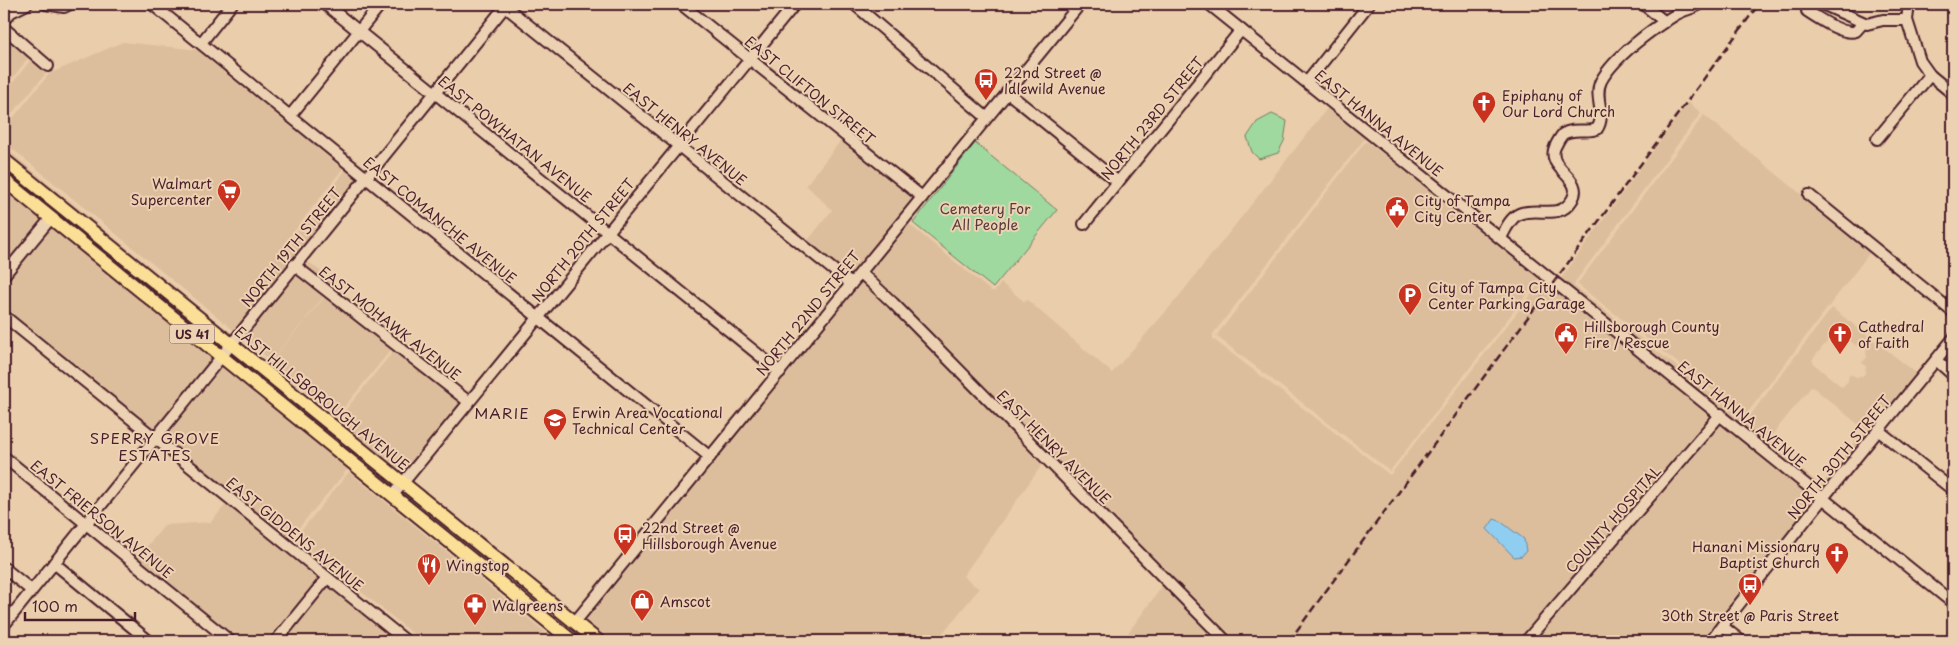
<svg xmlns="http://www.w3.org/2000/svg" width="1957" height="645" viewBox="0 0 1957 645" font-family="'Playpen Sans',sans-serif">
<rect width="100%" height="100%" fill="#eacdaa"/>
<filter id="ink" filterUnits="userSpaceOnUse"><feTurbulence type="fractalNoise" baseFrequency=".02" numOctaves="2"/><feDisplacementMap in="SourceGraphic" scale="10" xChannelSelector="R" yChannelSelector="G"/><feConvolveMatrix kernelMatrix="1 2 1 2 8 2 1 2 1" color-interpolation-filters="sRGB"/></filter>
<g filter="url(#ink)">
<g fill="#ddbe9c" fill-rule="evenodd">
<path d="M4,31L32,53L4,89Z"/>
<path d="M123,42L199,50L344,167L285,243L335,283L271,361L4,142V129L49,74Z"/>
<path d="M32,58L48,71L4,123V94Z"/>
<path d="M1688,102L1701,113L1575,282L1574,286L1745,420L1748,418L1832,308L1919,375L1823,492L1560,280ZM1836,331L1857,346L1861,344L1867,349L1866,353L1867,357L1862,363L1866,367L1865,373L1862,376L1857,377L1849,374L1848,381L1842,387L1815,365L1812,360ZM1811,387L1814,388L1864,429L1825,481L1818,483L1769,444L1767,441Z"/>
<path d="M1329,106L1369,138H1365L1213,334V339L1390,475L1544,278L1715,415L1521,641H1232L896,300L866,272L914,214L915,215L910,222V225L991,291H995L1001,283L1025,302L1026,299L1112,373L1176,300Z"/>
<path d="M1704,115L1871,251L1745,416L1577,284Z"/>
<path d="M842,139L915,197L851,279L806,243L832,210L806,185Z"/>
<path d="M1366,141L1541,276L1390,471L1216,336Z"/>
<path d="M4,147L232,334L231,336L4,151Z"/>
<path d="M347,168L360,179L300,251L289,242Z"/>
<path d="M4,186L46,220L4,271Z"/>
<path d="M50,225L215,358L154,433L4,310V281Z"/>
<path d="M861,279L890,306L1044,462L963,576L979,589L936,641H608L582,620Z"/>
<path d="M328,293L394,346L337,416L271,361Z"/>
<path d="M238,339L335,419L339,418L395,349L463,403L404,475L237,340Z"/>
<path d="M221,363L559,637L555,641H542L547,634L548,630L351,469H348L292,536V540L417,641H412L160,437Z"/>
<path d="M1721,420L1817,499L1705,641H1531Z"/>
<path d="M154,444L158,447H154L97,517L99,528L138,557L165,525L211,522L227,503L321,578L271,641H236L91,522Z"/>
<path d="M349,472L545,632L537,641H422L295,538Z"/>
<path d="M327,583L399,641H280Z"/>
<path d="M1164,584L1221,641H1122Z"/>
</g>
<g fill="#9fd99f" stroke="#747c65">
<path d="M1272,114L1287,121L1284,141L1278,153L1259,159L1252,152L1247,137L1257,122Z"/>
<path d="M975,143L1057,210L993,288L913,223Z"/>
</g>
<path fill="#8fcef0" stroke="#7388a1" d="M1494,519L1500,521L1524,539L1526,551L1522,556L1514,557L1487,529Z"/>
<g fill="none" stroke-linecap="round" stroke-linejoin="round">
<g stroke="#4a1f2b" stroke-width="14">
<g id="minor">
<path d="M46,4L64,7L70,4"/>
<path d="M152,4L710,457"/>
<path d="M325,4L780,372"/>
<path d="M502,4L851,284"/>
<path d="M681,4L922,197"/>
<path d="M854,4L986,117"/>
<path d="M1209,4L1953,603"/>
<path d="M1643,4L1665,22"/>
<path d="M1807,4V11C1818,18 1844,36 1856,31L1863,23"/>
<path d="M1822,4L1867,24L1883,20H1907"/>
<path d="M1909,4L1907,20L1920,61L1930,75L1953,94"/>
<path d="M4,20L11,12L27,4"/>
<path d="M4,28L48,66"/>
<path d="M201,43L232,4"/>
<path d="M1307,82L1369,4"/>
<path d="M1007,92L1118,182"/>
<path d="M290,116L381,4"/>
<path d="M1877,139L1930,75"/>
<path d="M1809,195L1953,312"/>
<path d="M1084,224L1241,30"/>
<path d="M1501,238C1505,230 1510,218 1519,214C1538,206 1559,221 1572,200C1586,178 1545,169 1555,147C1557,143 1560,137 1563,134C1574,127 1586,133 1597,129C1607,114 1593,97 1601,81C1614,57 1652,29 1675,15C1683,10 1692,9 1700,4"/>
<path d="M294,265L469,402"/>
<path d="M861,273L893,303L1226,641"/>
<path d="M4,275L51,218"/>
<path d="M4,316L406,641"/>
<path d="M1936,360L1953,375"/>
<path d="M1878,430L1953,490"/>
<path d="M4,457L230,641"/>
<path d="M393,495L795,4"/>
<path d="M54,563L149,641"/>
<path d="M4,568L31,590"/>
<path d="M575,622L1080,4"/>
<path d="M4,625L507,4"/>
<path d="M1722,626L1741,641"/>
<path d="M4,637L9,641"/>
<path d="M276,641L327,578"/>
<path d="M1526,641L1721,414"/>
<path d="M1710,641L1823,498L1953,339"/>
</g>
</g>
<g stroke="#4a1f2b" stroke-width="16">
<g id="major">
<path d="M4,160L598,641"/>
<path d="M4,180L572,641"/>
</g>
</g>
<use href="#minor" stroke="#ecd2b3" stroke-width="10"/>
<use href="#major" stroke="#fbdf96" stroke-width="12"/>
<path stroke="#4a1f2b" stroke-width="2.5" stroke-dasharray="8 4" stroke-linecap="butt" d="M1289,641L1759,4"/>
</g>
</g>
<defs>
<g id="bus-pin" transform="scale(1.25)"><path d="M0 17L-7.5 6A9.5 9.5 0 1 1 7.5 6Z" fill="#c8321e" stroke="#ecd2b3"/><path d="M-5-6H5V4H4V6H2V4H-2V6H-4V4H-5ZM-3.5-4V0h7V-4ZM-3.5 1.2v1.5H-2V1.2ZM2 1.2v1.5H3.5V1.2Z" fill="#fff"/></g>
<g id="church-pin" transform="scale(1.25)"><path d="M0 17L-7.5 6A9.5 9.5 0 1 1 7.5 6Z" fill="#c8321e" stroke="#ecd2b3"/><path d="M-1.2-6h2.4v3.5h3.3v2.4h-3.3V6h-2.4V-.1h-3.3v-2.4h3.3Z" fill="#fff"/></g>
<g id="supermarket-pin" transform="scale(1.25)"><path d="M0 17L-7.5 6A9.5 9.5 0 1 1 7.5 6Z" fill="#c8321e" stroke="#ecd2b3"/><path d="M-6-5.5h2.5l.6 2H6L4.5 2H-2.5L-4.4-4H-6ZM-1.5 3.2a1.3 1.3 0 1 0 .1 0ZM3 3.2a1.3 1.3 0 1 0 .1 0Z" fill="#fff"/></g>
<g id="civic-pin" transform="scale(1.25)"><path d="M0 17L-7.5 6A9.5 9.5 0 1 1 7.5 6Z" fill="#c8321e" stroke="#ecd2b3"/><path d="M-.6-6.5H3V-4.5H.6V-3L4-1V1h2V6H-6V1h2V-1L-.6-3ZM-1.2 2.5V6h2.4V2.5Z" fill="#fff"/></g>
<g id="parking-pin" transform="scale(1.25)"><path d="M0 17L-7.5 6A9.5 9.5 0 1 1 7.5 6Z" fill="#c8321e" stroke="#ecd2b3"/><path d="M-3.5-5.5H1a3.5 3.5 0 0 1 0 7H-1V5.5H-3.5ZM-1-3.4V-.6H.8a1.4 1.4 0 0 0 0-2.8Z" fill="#fff"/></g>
<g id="school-pin" transform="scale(1.25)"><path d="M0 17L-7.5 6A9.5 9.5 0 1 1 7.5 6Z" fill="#c8321e" stroke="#ecd2b3"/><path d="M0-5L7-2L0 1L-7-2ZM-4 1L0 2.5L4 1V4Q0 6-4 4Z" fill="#fff"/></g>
<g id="restaurant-pin" transform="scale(1.25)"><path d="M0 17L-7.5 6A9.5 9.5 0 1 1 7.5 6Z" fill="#c8321e" stroke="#ecd2b3"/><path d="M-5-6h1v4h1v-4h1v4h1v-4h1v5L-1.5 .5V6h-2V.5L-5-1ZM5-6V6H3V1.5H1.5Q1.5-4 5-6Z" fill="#fff"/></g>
<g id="shop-pin" transform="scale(1.25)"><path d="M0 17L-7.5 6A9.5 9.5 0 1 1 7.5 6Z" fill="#c8321e" stroke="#ecd2b3"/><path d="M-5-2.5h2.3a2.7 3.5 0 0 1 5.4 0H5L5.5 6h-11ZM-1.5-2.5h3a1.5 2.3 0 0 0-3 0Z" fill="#fff"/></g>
<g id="pharmacy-pin" transform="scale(1.25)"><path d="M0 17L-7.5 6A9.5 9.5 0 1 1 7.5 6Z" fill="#c8321e" stroke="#ecd2b3"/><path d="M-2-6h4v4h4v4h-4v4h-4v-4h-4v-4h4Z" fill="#fff"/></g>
</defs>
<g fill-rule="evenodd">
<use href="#bus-pin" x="986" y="80"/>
<use href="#church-pin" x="1484" y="103"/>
<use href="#supermarket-pin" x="229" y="191"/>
<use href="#civic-pin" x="1397" y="208"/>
<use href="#parking-pin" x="1410" y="295"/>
<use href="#civic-pin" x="1566" y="334"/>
<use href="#church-pin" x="1840" y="334"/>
<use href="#school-pin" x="555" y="420"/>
<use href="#bus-pin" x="625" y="535"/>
<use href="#church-pin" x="1837" y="554"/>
<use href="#restaurant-pin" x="429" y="565"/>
<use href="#bus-pin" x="1750" y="585"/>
<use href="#shop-pin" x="642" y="601"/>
<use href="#pharmacy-pin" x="475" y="605"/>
</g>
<g text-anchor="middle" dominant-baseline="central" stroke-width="4" stroke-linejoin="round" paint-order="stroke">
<rect fill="#ecd2b3" stroke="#7b5554" stroke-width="1" x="169.5" y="324.5" width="45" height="19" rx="4"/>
<g font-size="12" font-weight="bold" fill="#4a1f2b">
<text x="192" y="334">US 41</text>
</g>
<g font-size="14" fill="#4a1f2b" stroke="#ecd2b3" text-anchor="start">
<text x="1004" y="72">22nd Street @<tspan x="1004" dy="16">Idlewild Avenue</tspan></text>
<text x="1502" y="95">Epiphany of<tspan x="1502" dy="16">Our Lord Church</tspan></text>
<text x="212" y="183" text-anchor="end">Walmart<tspan x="212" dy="16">Supercenter</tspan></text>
<text x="1414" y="200">City of Tampa<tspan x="1414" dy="16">City Center</tspan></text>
<text x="1428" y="287">City of Tampa City<tspan x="1428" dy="16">Center Parking Garage</tspan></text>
<text x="1584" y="326">Hillsborough County<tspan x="1584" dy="16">Fire / Rescue</tspan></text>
<text x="1858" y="326">Cathedral<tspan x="1858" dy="16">of Faith</tspan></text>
<text x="572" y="412">Erwin Area Vocational<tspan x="572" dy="16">Technical Center</tspan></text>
<text x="642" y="527">22nd Street @<tspan x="642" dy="16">Hillsborough Avenue</tspan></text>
<text x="1820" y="546" text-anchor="end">Hanani Missionary<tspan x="1820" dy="16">Baptist Church</tspan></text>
<text x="446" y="565">Wingstop</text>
<text x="660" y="601">Amscot</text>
<text x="492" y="605">Walgreens</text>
<text x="1750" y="615" text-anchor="middle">30th Street @ Paris Street</text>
</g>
<g font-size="14" fill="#4a1f2b" stroke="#ecd2b3">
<text transform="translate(810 90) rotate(39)">EAST CLIFTON STREET</text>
<text transform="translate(1152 118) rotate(-51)">NORTH 23RD STREET</text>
<text transform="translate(1379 123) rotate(39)">EAST HANNA AVENUE</text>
<text transform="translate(685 134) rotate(39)">EAST HENRY AVENUE</text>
<text transform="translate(515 139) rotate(39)">EAST POWHATAN AVENUE</text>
<text transform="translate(440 220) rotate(39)">EAST COMANCHE AVENUE</text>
<text transform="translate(583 240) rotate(-51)">NORTH 20TH STREET</text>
<text transform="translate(291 247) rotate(-51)">NORTH 19TH STREET</text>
<text transform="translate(808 313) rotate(-51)">NORTH 22ND STREET</text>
<text transform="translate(390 323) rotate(38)">EAST MOHAWK AVENUE</text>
<text transform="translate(322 398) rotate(39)">EAST HILLSBOROUGH AVENUE</text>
<text transform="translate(1742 414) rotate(39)">EAST HANNA AVENUE</text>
<text transform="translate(1054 447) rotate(45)">EAST HENRY AVENUE</text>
<text transform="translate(1839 457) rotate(-51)">NORTH 30TH STREET</text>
<text transform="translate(102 519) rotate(39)">EAST FRIERSON AVENUE</text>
<text transform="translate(1613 519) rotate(-49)">COUNTY HOSPITAL</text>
<text transform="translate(295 534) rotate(39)">EAST GIDDENS AVENUE</text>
</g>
<g font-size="14" fill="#573b3c" stroke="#ecd2b3">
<text x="985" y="208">Cemetery For<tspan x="985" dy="16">All People</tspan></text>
</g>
<g font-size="15" letter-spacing="1" fill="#4a1f2b" stroke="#ecd2b3">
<text x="502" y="412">MARIE</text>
<text x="155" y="437">SPERRY GROVE<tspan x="155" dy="17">ESTATES</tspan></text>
</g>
</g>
<rect width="1957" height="645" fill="none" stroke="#ecd2b3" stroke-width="20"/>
<rect x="10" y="10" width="1937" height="625" fill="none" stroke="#4a1f2b" stroke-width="2" filter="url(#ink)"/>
<path d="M25 612v8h110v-8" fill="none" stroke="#4a1f2b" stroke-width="2.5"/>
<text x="32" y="612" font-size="15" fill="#4a1f2b" stroke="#ecd2b3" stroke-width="4" paint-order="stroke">100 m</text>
</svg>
